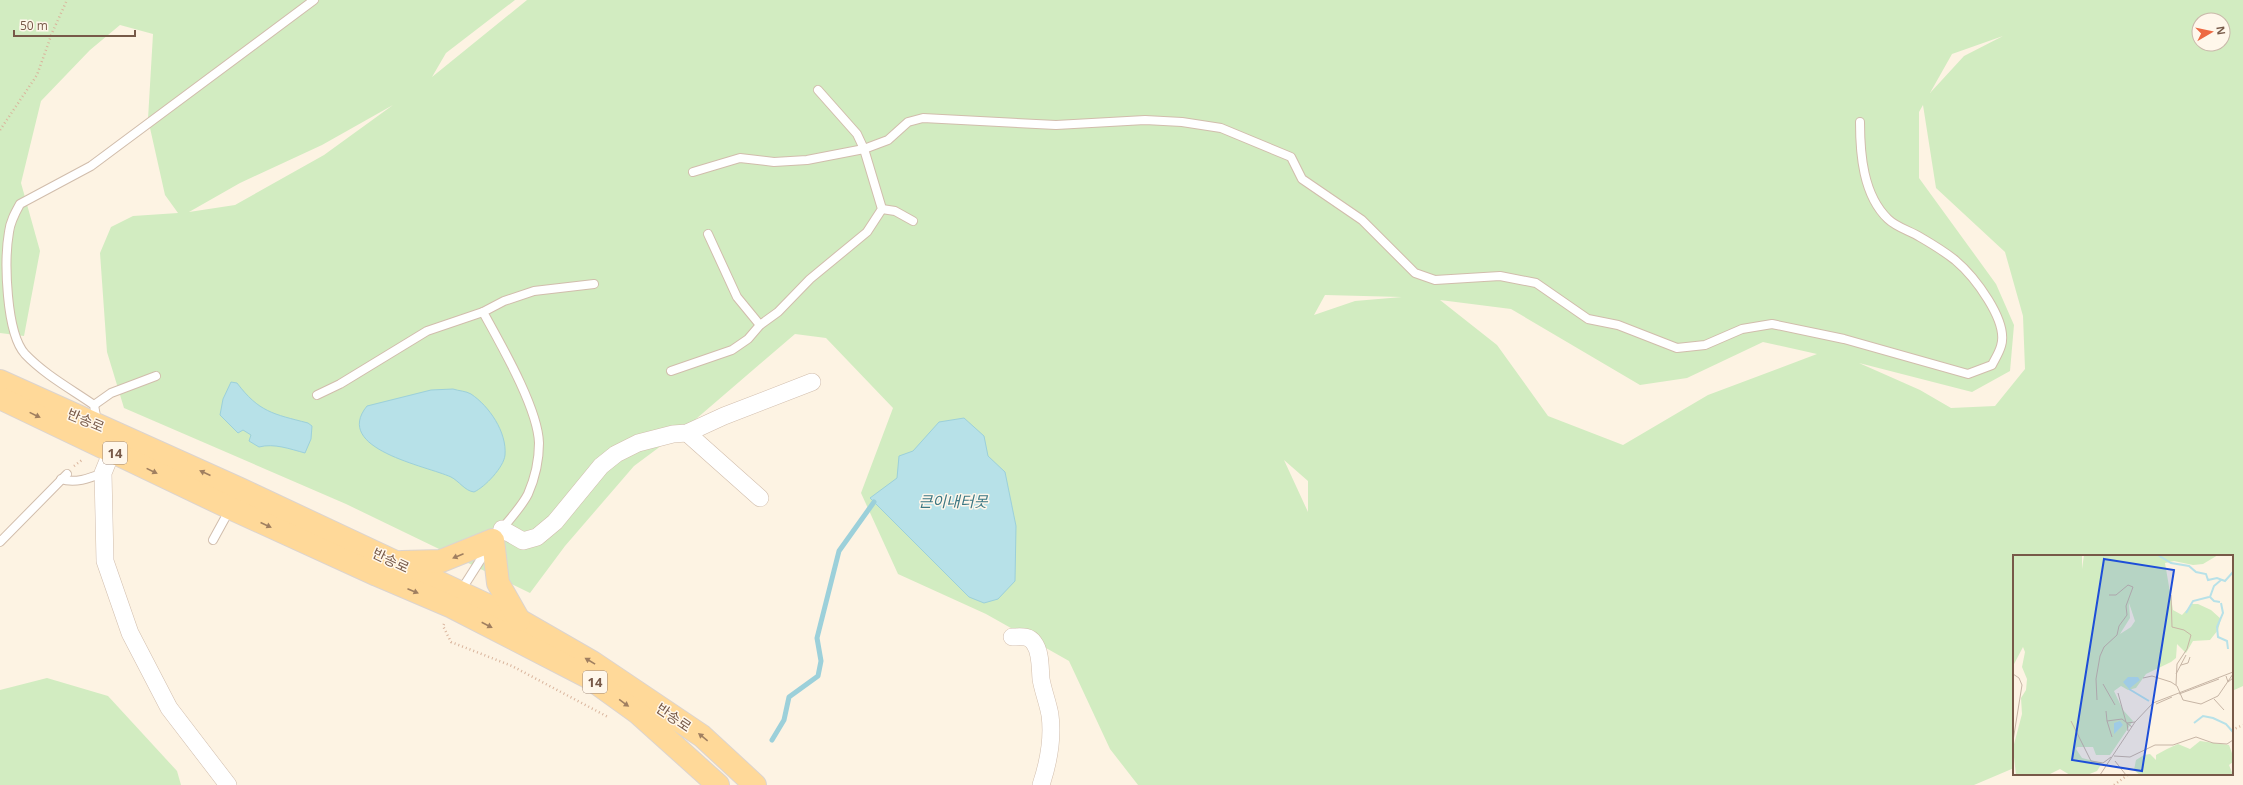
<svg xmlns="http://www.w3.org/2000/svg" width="2243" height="785" viewBox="0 0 2243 785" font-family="'Open Sans','Noto Sans KR',sans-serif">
<rect width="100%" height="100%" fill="#fdf3e3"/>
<g fill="#d2ecc1" fill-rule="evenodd">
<path d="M0,0H515L446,53L432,77L527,0H2243V686L2232,691V556H2014V768L1974,785H1138L1110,749L1069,661L986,614L898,574L861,493L893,408L826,338L795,334L689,425L634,466L565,546L530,593L346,504L124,408L107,352L100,253L111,227L133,216L178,213L165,195L148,119L153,34L120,25L90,50L41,101L21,183L40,251L24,336L0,333ZM2199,20H2223V44H2199ZM2003,36L1964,56L1930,93L1952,54ZM393,105L324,155L235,205L189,212L240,183L322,145ZM1923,105L1936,188L2005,252L2023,316L2025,369L1995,406L1951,408L1920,390L1859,363L1972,392L2010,371L2014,325L1996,284L1919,178V112ZM1325,295L1402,297L1355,301L1314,315ZM1440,300L1511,309L1640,385L1687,378L1763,342L1817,354L1708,395L1623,445L1548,416L1497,345ZM1284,460L1308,481V512Z"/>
<path d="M47,678L108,696L177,771L181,785H0V690Z"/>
</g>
<g fill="#b7e1e8" stroke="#9cd0da">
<path d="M231,382L237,383C259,412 273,414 308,423L312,426L311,439L305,453C290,449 274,443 259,447L249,441L251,435L243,430L238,433L220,415L223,399Z"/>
<path d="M453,389C459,391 466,391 471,394C489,406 507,432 505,455C504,467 485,487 474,492C465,491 459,481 451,477C427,466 332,449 367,406L431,390Z"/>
<path d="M964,418L984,436L988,456L1005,472L1016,526L1015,581L998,599L984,603L969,597L870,498L897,478L899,456L913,451L939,422Z"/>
</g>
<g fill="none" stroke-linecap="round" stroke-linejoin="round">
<path stroke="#9cd0da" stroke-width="5" d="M772,740L784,720L789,697L818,676L821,661L817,638L839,551L874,502"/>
<g stroke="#d1bdac" stroke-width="10">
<g id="service">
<path d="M693,172L740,158L774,162L807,160L864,149L888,140L908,122L923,118L1056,125L1145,120L1182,122L1221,128L1291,157L1302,179L1362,220L1415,273L1435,280L1500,276L1536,283L1588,319L1618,325L1677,348L1705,345L1742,329L1772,324L1844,339L1968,374L1992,365C1995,359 1999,353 2001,346C2009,321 1974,276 1955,260C1945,252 1932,244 1920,237C1910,231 1896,227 1888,219C1863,195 1860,154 1860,122"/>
<path d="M882,209L895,211L913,221"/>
<path d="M708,234L737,297L760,325"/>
<path d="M671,371L732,350L748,339L760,325L778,312L810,279L867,232L882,209L864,149L857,134L818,90"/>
<path d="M317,395L340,384L427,331L483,312"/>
<path d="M94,405L111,393L156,376"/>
<path d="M97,422L94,405C71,389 45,375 25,354C6,333 4,261 9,232C10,222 15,213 20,204L91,166L314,0"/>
<path d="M61,479C75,484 90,478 103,473"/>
<path d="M501,530C510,519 522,506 528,494C535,478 539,460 539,443C538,408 500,343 483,312L504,301L534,291L594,284"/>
<path d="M213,540L230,509"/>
<path d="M0,542L67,474"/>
<path d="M460,592L488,548"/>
</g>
</g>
<g stroke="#d1bdac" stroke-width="18">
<g id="minor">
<path d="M687,433L760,498"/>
<path d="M112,451L103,473L105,561L130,633L169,708L228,785"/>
<path d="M502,529L523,541L537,537L555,522L601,466L616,454L638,443L673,434L687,433L724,416L812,382"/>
<path d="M1012,637C1020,637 1029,635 1034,643C1041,652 1040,668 1041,679C1043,691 1048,703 1050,715C1053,738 1048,764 1041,785"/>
</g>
</g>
<g stroke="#dcd4cf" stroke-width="24">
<g id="primary">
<path d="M0,381L240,489L519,620L592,662L702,736L755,785"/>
<path d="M0,398L230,508L377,575L452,607L588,677L638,713L718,785"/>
<path d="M402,562L441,561L493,540L498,583L519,620"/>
</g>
</g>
<g stroke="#d9b49c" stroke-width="2.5" stroke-dasharray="1 3" stroke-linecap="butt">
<path d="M0,130L37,75L52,33L67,0"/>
<path d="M74,466L82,460"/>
<path d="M444,624L443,626L451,642L512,666L608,717"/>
<path d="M2232,730L2243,725"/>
<path d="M2114,785L2129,774"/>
</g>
<use href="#service" stroke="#fff" stroke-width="8"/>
<use href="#minor" stroke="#fff" stroke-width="17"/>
<use href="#primary" stroke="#ffd999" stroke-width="22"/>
</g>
<defs><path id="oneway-solid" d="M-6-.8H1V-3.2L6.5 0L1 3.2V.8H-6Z"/></defs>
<g fill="#a07f60">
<use href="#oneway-solid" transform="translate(35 415) rotate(26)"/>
<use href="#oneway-solid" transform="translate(152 471) rotate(26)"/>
<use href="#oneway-solid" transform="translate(205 473) rotate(-156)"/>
<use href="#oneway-solid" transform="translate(266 525) rotate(25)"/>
<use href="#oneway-solid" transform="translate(458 556) rotate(157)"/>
<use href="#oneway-solid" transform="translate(413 591) rotate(23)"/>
<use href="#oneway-solid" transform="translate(487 625) rotate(27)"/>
<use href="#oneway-solid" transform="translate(590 661) rotate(-149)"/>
<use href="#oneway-solid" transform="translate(624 703) rotate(36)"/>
<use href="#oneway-solid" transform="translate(703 737) rotate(-141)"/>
</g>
<g text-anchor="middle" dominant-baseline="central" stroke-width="3" stroke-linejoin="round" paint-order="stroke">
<g fill="#fff7eb" stroke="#a08879" stroke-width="1">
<rect x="103" y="442" width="24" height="22" rx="3"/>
<rect x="583" y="671" width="24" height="22" rx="3"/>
</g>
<g font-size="13" font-weight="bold" fill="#775948">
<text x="115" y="453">14</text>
<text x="595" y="682">14</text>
</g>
<g font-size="14" fill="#775948" stroke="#fff7eb">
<text transform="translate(86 420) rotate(23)">반송로</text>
<text transform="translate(391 560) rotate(25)">반송로</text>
<text transform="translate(674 717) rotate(34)">반송로</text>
</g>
<g font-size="15" font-style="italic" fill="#3d7884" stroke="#fff7eb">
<text x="953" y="501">큰이내터못</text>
</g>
</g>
<g transform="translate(2013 555)">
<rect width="220" height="220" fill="#fdf3e3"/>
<path d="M0,0H69V14L71,0H205L190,9L180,10L161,6L152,8L160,55L169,60L179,49H185L198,55L208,64L205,75L197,85L180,86L173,98L164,89L163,103L158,107L133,119L123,133L115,135L108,131L101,136L110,155L120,166L97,200H83L80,192H64L63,194L69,203L89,208L84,216L74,220H57L47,214L35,220H3L0,193L9,159L8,143L13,135L14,124L9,112L12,97L10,92L0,111ZM116,48L122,66L118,72L107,79L117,63ZM187,186L216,190L220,201V207L216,210L220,220H127L121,215L123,205L131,200L137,199L143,205V200L154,194L165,189L177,194Z" fill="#d2ecc1" fill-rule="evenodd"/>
<path d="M115,122H125L127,125L116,134L110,127ZM107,166L110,170L101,179V168Z" fill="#b7e1e8"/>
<path fill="none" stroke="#b7e1e8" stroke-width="2" d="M145,0L158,8L176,11L183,17L193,19L195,25L204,23L212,26L220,17M207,47L201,46L197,42L201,31L208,25M208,48L210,58L204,72L205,82L214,86L215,94M173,58L180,46L196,42M116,134L136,146M181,168L190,161L200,163L213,169L220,177"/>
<path fill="none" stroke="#c7b5a5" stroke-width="1" d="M158,40L159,72L171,75L178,80L174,94L164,109L163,130M168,110L175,108L177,102M0,119L6,123L9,130L0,186M163,119L173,100M213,121L215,127L220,123M130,123L139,121L158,127L164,131L170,145L188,149L205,141L220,119M90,129L102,150M105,138L113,167M166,139L206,124M201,144L211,155M84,145L83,124L87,101L91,92L104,80L106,71L114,60L113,51L120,32L115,30L103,40H96M143,149L159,142M93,156L94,166L109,164L119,172M58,166L78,206L90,208L98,202M94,166L99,182M115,176L114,168L122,167M101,201L117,202L142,190H160L183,182L200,188L214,189L220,185M102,206L113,220M87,220L122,167L140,148L220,117"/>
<path fill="#1d4ed8" fill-opacity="0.15" stroke="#1d4ed8" stroke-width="2" d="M91,4L161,15L129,216L59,205Z"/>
<rect width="220" height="220" fill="none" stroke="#775948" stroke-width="2"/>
</g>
<g transform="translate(2211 32) rotate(81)"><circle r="19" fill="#fff7eb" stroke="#c9b8aa"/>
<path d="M0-3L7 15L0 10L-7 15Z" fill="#ed6942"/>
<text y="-6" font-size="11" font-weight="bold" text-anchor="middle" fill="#775948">N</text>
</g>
<path d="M14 30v6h121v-6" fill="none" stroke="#775948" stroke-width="2"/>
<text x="20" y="30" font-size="12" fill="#775948" stroke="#fff7eb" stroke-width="3" paint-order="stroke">50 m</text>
</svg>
